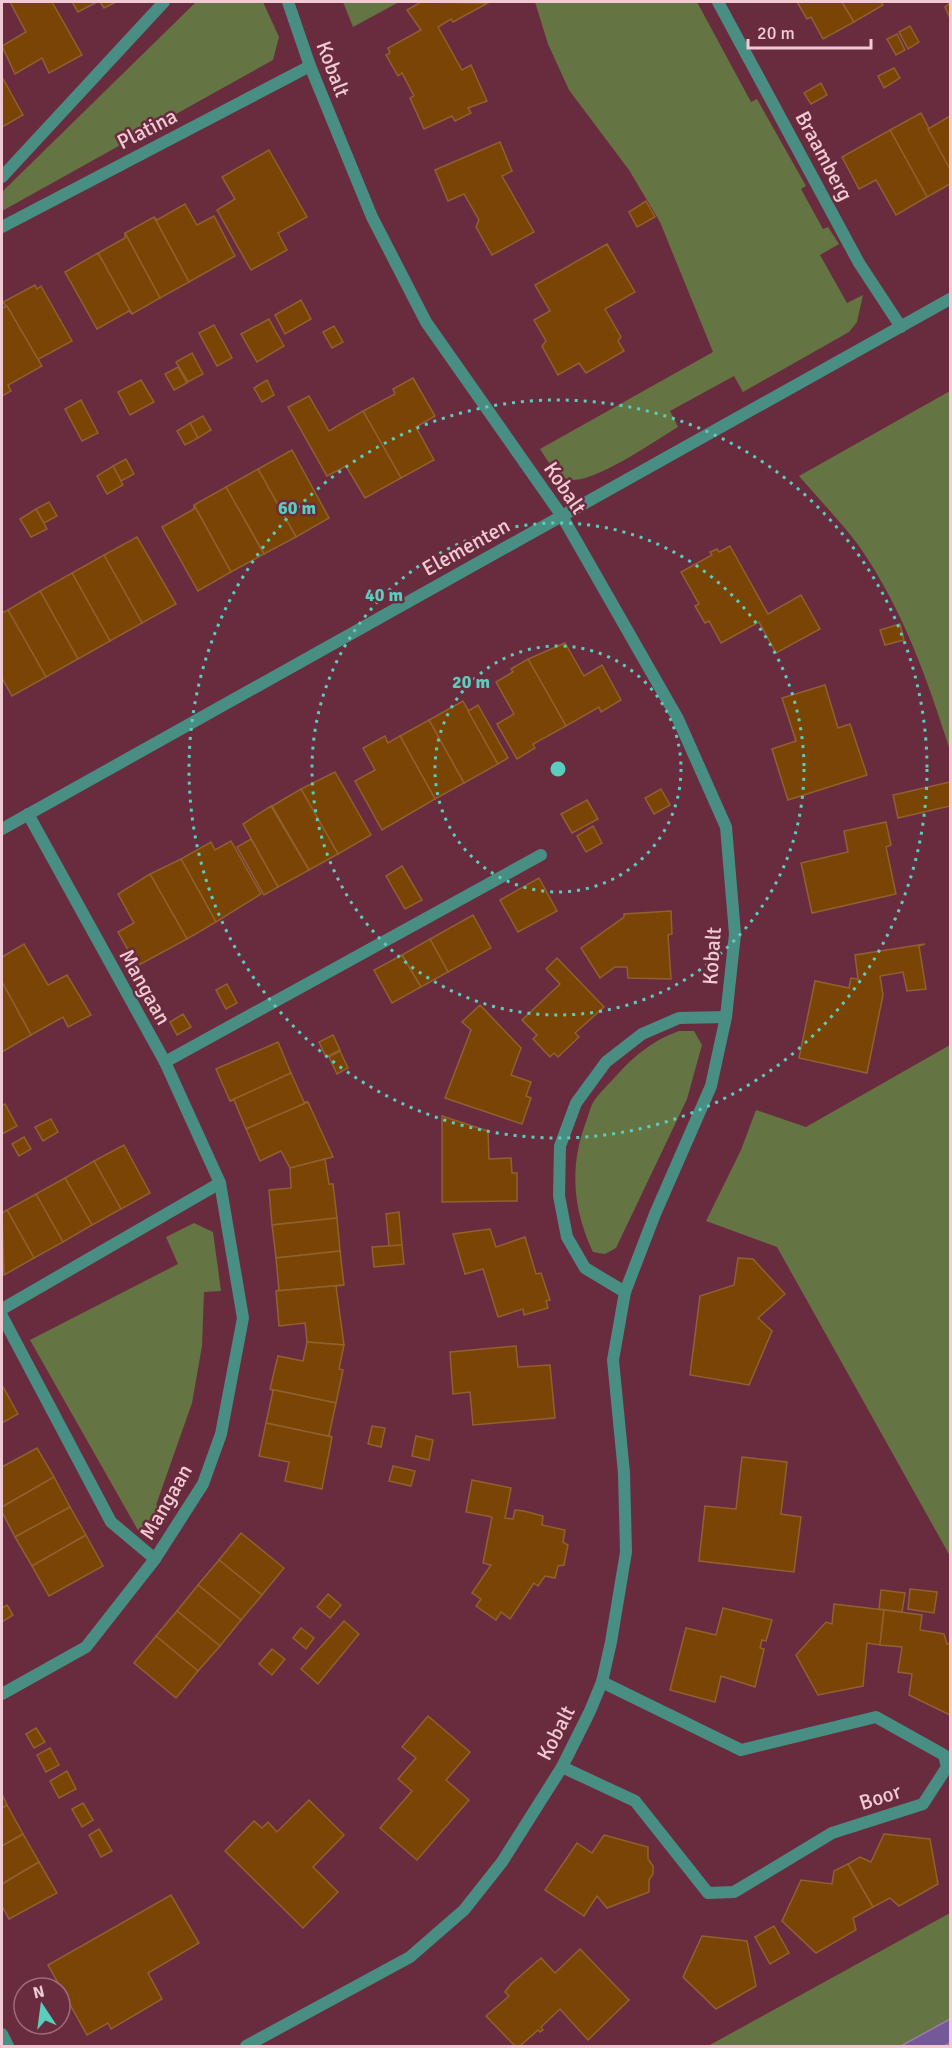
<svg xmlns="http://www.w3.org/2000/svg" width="952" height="2048" viewBox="0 0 952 2048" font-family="Signika,sans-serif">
<rect width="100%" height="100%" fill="#692c3f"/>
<g fill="#657443">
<path d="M196,2H263L279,37L273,60L2,211V192Z"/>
<path d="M343,2H399L353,27Z"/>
<path d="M535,2H697L751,102L757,99L806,186L801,189L823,229L828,227L839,244L820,255L847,303L863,295L857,322L849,332L743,392L734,376L670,411L678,427C656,440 590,487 567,479C554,474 547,459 540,449L713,352L660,222L629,170L569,90L548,44Z"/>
<path d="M950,391V750C927,679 903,609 859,546C841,522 819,499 799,476Z"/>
<path d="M679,1031H694L702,1045L687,1099L616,1248L605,1254L593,1252C573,1209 569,1167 586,1122C589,1115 590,1107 594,1101C600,1092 609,1084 616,1076C634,1056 653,1040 679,1031Z"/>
<path d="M950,1045V1556L777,1247L706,1221L741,1150L756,1110L806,1127Z"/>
<path d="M194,1223L213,1232L221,1291L204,1292L202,1346L192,1403L156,1505L166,1511L158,1527L139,1532L30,1340L178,1264L166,1237Z"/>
<path d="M950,1913V2019L901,2046H708Z"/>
</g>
<path fill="#745998" stroke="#9a7baa" stroke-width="1.5" d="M950,2019V2043L944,2046H901Z"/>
<g fill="#7a4504" stroke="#916031" stroke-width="1.5">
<path d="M10,2H52L82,55L49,73L42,58L15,74L2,46L26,32Z"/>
<path d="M72,2H97L78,12Z"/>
<path d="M100,2H116L104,8Z"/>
<path d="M421,2L488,3L453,22L451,19L438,27L462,70L471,65L487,101L468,108L471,113L455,121L452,116L424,129L410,98L414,96L402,73L398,76L386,55L390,53L388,48L421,30L407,10Z"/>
<path d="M797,2H842L854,22L823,39L811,17L807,19Z"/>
<path d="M842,2H881L883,5L854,22Z"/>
<path d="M950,3V18L945,7Z"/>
<path d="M910,26L919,42L908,49L899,32Z"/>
<path d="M897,34L905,50L896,55L887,39Z"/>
<path d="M894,68L900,78L884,88L878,76Z"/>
<path d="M2,77L23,115L2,127Z"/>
<path d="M821,83L827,95L811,104L804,93Z"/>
<path d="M921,113L950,169V184L927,197L890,130Z"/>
<path d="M950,116V169L928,129Z"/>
<path d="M890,130L927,197L896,215L876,180L859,189L842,157Z"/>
<path d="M500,142L512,171L502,176L534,232L492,255L476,227L479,220L464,194L448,201L435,170Z"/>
<path d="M269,150L307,217L278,233L287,250L251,270L217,210L235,199L222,177Z"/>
<path d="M646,201L655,217L637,227L629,212Z"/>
<path d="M185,204L197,225L214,216L235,256L189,282L154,217L157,220Z"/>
<path d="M154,217L189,282L160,298L125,233Z"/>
<path d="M125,233L160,298L132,314L98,253L125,238Z"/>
<path d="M607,244L635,292L605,309L621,337L618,341L624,351L586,373L579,363L558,375L542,346L546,341L534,320L550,311L535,285Z"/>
<path d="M98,253L132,314L129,311L97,329L65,272Z"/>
<path d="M35,285L37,289L41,286L72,341L37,360L3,302Z"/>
<path d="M301,300L311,319L285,334L275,315Z"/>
<path d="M7,306L42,366L8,385L11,391L2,396V308Z"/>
<path d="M269,319L284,346L257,362L241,334Z"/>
<path d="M214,325L232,358L217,366L199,333Z"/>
<path d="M334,326L343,342L332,348L323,332Z"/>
<path d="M192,353L203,374L188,382L176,362Z"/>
<path d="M178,367L187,383L174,390L165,374Z"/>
<path d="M413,378L435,416L416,427L434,460L401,478L363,411L395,394L393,389Z"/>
<path d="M141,380L154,402L130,415L118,392Z"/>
<path d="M267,380L274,395L262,402L254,388Z"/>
<path d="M309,396L329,431L363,411L401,478L365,498L346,466L327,476L288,407Z"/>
<path d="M81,400L98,433L82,441L65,409Z"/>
<path d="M203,416L211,430L198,438L190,423Z"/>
<path d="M190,423L198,438L185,445L177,431Z"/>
<path d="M292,450L329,518L296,537L258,469Z"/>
<path d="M126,459L134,474L121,481L113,466Z"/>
<path d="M113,466L123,485L107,494L97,476Z"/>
<path d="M258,469L296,537L264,554L226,487Z"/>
<path d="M226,487L264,554L231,572L194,505Z"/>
<path d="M49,502L57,516L44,523L36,509Z"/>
<path d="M194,505L231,572L198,591L162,527L194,509Z"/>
<path d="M36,509L47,529L31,537L20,519Z"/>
<path d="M137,537L176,604L142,623L104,555Z"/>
<path d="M730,546L768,614L801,595L820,629L776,653L759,622L721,643L709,621L705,623L695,606L699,604L681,572L712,555L710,552L717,549L719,552Z"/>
<path d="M104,555L142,623L110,641L72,573Z"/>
<path d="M72,573L110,641L78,659L40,591Z"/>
<path d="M40,591L78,659L46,677L8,610Z"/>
<path d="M8,610L46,677L12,696L2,678V613Z"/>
<path d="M900,624L904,640L885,645L880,630Z"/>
<path d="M565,643L584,676L602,665L621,700L601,712L599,707L566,726L528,659Z"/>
<path d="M528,659L566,726L533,744L535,748L517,759L497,724L514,714L496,682L513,672L511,669Z"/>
<path d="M825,685L838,728L850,724L867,775L788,800L772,749L796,741L782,698Z"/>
<path d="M463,701L498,764L464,783L429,720Z"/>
<path d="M478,705L508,758L498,764L468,711Z"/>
<path d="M429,720L464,783L435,799L400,736Z"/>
<path d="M385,736L388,743L400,736L435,799L382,830L355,781L375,770L363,748Z"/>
<path d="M335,772L371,835L338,854L301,789Z"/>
<path d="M950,782V806L898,818L893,795Z"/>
<path d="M301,789L338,854L309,870L272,806Z"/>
<path d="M661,789L670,805L654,814L645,798Z"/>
<path d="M587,800L598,819L572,833L561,814Z"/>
<path d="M271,806L309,870L278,887L243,824Z"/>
<path d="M886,822L891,845L886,847L896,894L812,913L801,863L848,852L844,831Z"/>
<path d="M593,826L602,843L586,852L577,836Z"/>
<path d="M251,839L278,887L264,895L237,847Z"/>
<path d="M231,841L261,894L216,922L181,859L211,842L215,850Z"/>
<path d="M181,859L216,922L187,939L150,874Z"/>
<path d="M402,866L422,900L405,909L386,876Z"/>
<path d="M150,874L187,939L137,966L118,932L134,923L118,894Z"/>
<path d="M539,878L557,911L518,932L500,900Z"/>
<path d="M671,911L672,934L668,935L671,979L628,978L627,967H615L600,978L581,948L624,917V914Z"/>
<path d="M473,915L491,948L448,972L430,939Z"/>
<path d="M430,939L448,972L421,987L402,955Z"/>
<path d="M24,944L48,985L67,975L91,1015L68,1027L63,1017L31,1035L2,982V957Z"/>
<path d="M925,944L919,946L926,989L907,991L903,972L880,976L883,995L867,1073L799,1058L815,981L849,988L851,978L858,979L855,955Z"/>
<path d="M402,955L421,987L392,1003L374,970Z"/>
<path d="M557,958L604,1007L575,1033L579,1037L558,1057L554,1053L550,1057L533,1039L537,1035L522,1020L560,984L546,969Z"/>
<path d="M2,982L31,1035L2,1052Z"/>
<path d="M227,984L237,1003L226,1009L216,990Z"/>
<path d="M480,1005L521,1048L511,1075L531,1082L526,1096L531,1098L522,1124L445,1098L471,1030L462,1022Z"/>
<path d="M183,1014L191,1027L177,1035L170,1022Z"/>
<path d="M333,1035L340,1050L326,1057L319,1042Z"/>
<path d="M278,1042L291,1073L230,1101L216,1069Z"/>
<path d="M340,1051L348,1068L337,1074L329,1057Z"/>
<path d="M291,1073L304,1102H308L246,1129L234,1100L230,1101Z"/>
<path d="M308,1102L333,1157L290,1168L281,1151L260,1161L246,1129Z"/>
<path d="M5,1104L17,1126L2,1134V1106Z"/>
<path d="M442,1116L488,1131L489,1159L511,1158L512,1173H517V1201L442,1202Z"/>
<path d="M51,1119L58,1132L43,1141L35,1127Z"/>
<path d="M24,1137L31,1149L19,1156L12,1144Z"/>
<path d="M124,1145L150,1193L121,1209L94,1161Z"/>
<path d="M325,1159L329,1184H333L337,1218L272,1225L269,1190L291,1188L290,1168Z"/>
<path d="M94,1161L121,1209L92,1225L65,1178Z"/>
<path d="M65,1178L92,1225L63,1242L36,1194Z"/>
<path d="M36,1194L63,1242L34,1258L7,1210Z"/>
<path d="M7,1210L34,1258L4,1275L2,1213Z"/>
<path d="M399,1212L402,1245L389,1246L386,1214Z"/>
<path d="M337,1218L340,1251L276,1258L272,1225Z"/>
<path d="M490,1229L496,1247L525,1237L536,1274L541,1273L550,1300L546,1301L548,1308L524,1315L523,1309L498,1317L483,1269L465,1274L453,1234Z"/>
<path d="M402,1245L404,1264L374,1267L372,1247Z"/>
<path d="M340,1251L344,1285L276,1291L279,1290L276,1258Z"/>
<path d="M738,1258L753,1259L785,1294L758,1318L772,1331L749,1385L690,1375L700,1296L734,1285Z"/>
<path d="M344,1285L336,1286L344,1345L307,1342L305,1323L279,1326L276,1291Z"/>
<path d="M307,1342L344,1345L339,1369L343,1370L336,1403L270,1389L278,1356L303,1361Z"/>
<path d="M516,1346L518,1367L550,1365L555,1418L473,1425L470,1392L453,1394L450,1352Z"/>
<path d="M2,1385L18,1414L2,1423Z"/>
<path d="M270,1389L336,1403L329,1435L332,1437L266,1423L273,1391Z"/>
<path d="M266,1423L332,1437L322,1489L285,1481L289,1462L259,1456Z"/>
<path d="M372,1426L385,1428L381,1447L368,1444Z"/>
<path d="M416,1436L433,1440L429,1460L412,1456Z"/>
<path d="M37,1448L54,1477L2,1507V1467Z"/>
<path d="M742,1457L787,1462L781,1514L801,1517L794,1572L699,1561L705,1506L736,1509Z"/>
<path d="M393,1466L415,1471L411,1486L389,1481Z"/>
<path d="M54,1477L70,1507L15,1537L2,1512V1507Z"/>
<path d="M472,1480L511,1488L505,1518L513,1519L515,1510L524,1511L543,1516L542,1525L565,1530L563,1542L568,1545L564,1565L558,1566L555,1578L545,1576L538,1586L534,1583L510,1619L501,1612L496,1620L476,1606L481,1599L472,1593L491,1565L483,1563L492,1517L466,1512Z"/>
<path d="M70,1507L86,1535L32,1566L15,1537Z"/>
<path d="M241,1533L284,1568L262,1595L219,1560Z"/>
<path d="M86,1535L103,1566L49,1596L32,1566Z"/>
<path d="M219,1560L262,1595L241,1620L198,1585Z"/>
<path d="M198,1585L241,1620L220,1646L177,1611Z"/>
<path d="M910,1589L937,1592L934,1613L908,1609Z"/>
<path d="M881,1590L905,1593L902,1612L879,1609Z"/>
<path d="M328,1594L341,1605L330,1618L317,1607Z"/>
<path d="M834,1604L884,1610L880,1645L867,1643L863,1686L818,1695L796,1655L826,1622L832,1624Z"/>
<path d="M7,1605L13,1615L2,1622V1608Z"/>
<path d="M723,1608L772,1620L766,1641L762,1640L760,1648L764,1649L755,1687L721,1676L715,1702L670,1690L686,1628L716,1635Z"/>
<path d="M884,1610L922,1615L920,1630L944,1634L947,1644L950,1643V1715L909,1695L912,1674L898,1672L902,1647L880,1645Z"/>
<path d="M177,1611L220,1646L198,1671L156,1636Z"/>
<path d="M344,1621L359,1634L318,1684L301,1669Z"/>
<path d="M301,1628L314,1638L306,1649L293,1638Z"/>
<path d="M156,1636L198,1671L176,1698L134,1663Z"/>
<path d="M272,1649L285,1659L272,1675L259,1664Z"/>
<path d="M428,1716L470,1752L446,1780L469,1800L417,1860L380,1828L412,1791L398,1779L416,1758L402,1747Z"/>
<path d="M36,1728L45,1742L34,1748L26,1734Z"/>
<path d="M50,1748L59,1765L46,1772L37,1755Z"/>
<path d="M67,1771L76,1789L59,1798L50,1781Z"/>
<path d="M2,1794L7,1805L2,1808Z"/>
<path d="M309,1800L344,1835L313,1867L338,1892L303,1928L225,1851L254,1821L262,1828L268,1822L277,1832Z"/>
<path d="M83,1803L93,1820L82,1827L72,1809Z"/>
<path d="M7,1805L23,1834L2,1846V1808Z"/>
<path d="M99,1829L112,1851L101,1857L89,1835Z"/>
<path d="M23,1834L39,1862L2,1884V1846Z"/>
<path d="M884,1834L930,1839L938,1884L899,1906L890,1898L873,1907L848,1864L860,1857L871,1862Z"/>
<path d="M604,1835L648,1847V1859L653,1866V1874L649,1880V1892L607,1908L597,1896L584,1916L545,1890L577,1843L592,1853Z"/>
<path d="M39,1862L57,1893L9,1919L2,1906V1884Z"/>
<path d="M848,1864L873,1907L853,1918L856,1930L816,1953L782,1921L801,1880L832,1884L834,1871Z"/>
<path d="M171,1895L199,1943L148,1973L162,1999L111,2029L108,2023L87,2035L48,1965Z"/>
<path d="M774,1926L789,1953L770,1964L755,1937Z"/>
<path d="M702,1936L747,1941L756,1986L716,2009L683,1977Z"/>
<path d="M580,1949L629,2000L588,2040L560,2009L541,2027L543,2030L540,2032L538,2030L520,2046H515L486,2016L509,1996L505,1992L511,1984L541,1958L555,1973Z"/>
</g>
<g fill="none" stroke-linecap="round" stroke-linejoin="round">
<path stroke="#498e83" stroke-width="12" d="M165,1062L541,855"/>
<g stroke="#498e83" stroke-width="12">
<path d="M718,2L859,263L901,327"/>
<path d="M2,177L164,2"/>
<path d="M2,227L310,66"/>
<path d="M2,829L950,299"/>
<path d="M625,1292L585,1268L567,1237L559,1196L560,1146L576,1103L606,1062L642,1034L679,1018L726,1017"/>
<path d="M2,1309L220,1183"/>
<path d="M2,1316L111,1522L155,1559"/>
<path d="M2,1694L86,1647L155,1559L203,1484L221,1434L243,1318L220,1183L165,1062L28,814"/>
<path d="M562,1767L635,1801L708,1893L734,1892L832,1833L923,1804L947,1767L944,1755L876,1717L741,1750L602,1682"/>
<path d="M2,2034L8,2046"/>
<path d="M246,2046L410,1957L464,1910L502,1862L562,1767L590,1711L602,1682L611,1642L626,1552L624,1473L613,1360L625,1292L655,1214L711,1086L726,1017L735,934L726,827L678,719L562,516L426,322L372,217L310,66L288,2"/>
</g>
</g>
<g fill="none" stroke="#5acebd" stroke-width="3" stroke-dasharray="3 6">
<circle cx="558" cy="769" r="123"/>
<circle cx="558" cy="769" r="246"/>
<circle cx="558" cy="769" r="369"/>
</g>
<g text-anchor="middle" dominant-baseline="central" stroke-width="5" stroke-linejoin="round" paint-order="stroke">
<g font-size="21" fill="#f1cad3" stroke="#692c3f">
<text transform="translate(333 69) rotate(69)">Kobalt</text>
<text transform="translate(147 129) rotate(-27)">Platina</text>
<text transform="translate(824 156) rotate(62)">Braamberg</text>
<text transform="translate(565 488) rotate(56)">Kobalt</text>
<text transform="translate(466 547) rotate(-29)">Elementen</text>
<text transform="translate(712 956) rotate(-86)">Kobalt</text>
<text transform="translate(145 987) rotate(61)">Mangaan</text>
<text transform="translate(166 1502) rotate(-60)">Mangaan</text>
<text transform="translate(556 1733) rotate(-63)">Kobalt</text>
<text transform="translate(880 1797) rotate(-18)">Boor</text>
</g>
</g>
<circle cx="558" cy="769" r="9" fill="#5acebd" stroke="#692c3f" stroke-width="3"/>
<g font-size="18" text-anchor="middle" font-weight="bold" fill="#5acebd" stroke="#692c3f" stroke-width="5" stroke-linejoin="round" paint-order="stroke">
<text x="297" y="514">60 m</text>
<text x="384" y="601">40 m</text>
<text x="471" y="688">20 m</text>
</g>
<rect width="952" height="2048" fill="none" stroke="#f1cad3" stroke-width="6"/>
<g transform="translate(42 2006) rotate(347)"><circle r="28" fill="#692c3f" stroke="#9f6b7a" stroke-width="1.5"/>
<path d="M0-4.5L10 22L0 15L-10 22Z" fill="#5acebd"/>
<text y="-9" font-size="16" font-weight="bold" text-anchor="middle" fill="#f1cad3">N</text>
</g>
<path d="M748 39v9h123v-9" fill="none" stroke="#f1cad3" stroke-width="3"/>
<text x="757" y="39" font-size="18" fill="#f1cad3" stroke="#692c3f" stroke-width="4.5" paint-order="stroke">20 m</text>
</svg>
